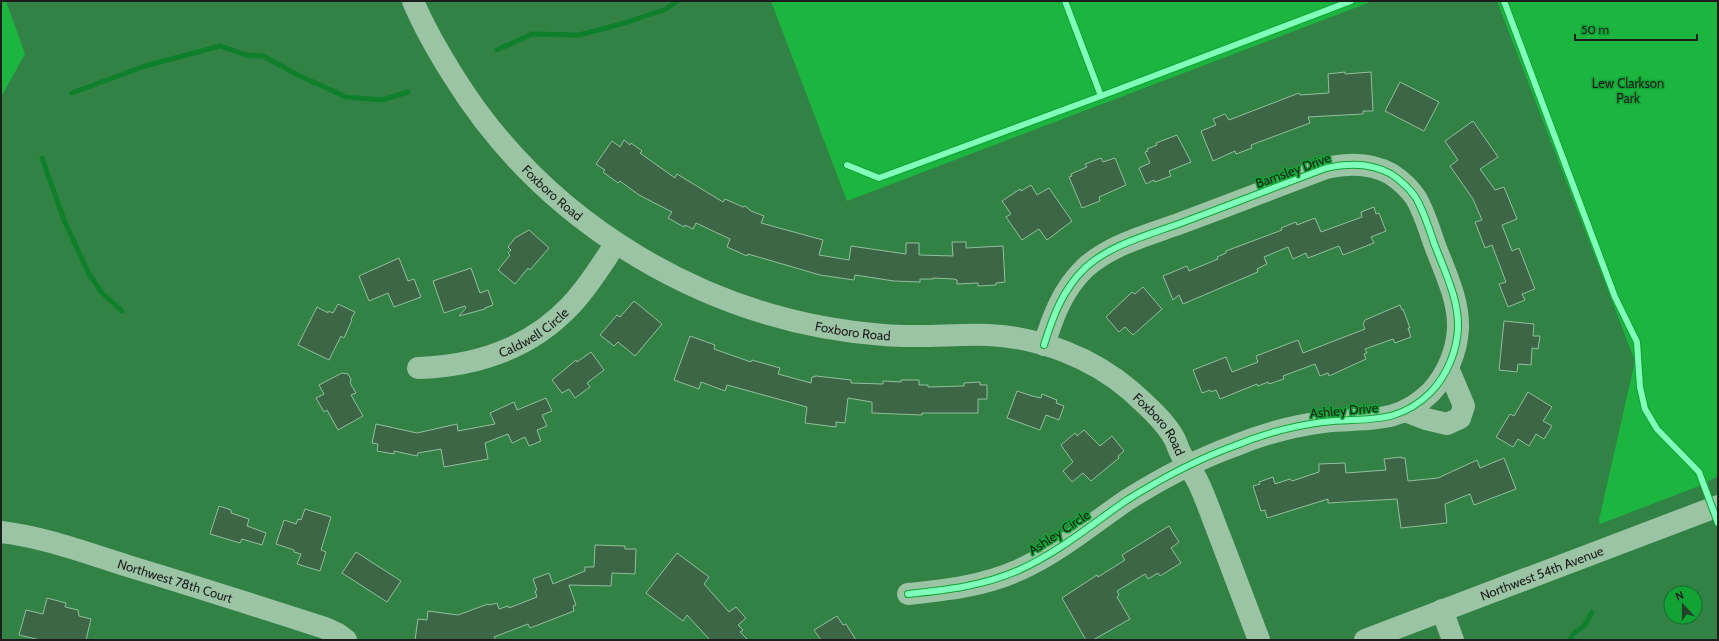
<svg xmlns="http://www.w3.org/2000/svg" width="1719" height="641" viewBox="0 0 1719 641" font-family="Cabin,sans-serif">
<rect width="100%" height="100%" fill="#328246"/>
<g fill="#1cb53f">
<path d="M1,1H6L25,54L1,97Z"/>
<path d="M771,1H1373L847,201Z"/>
<path d="M1497,1H1718V476L1699,486L1600,524L1599,520L1635,361Z"/>
</g>
<g fill="none" stroke-linecap="round" stroke-linejoin="round">
<g stroke="#0e7f2a" stroke-width="5">
<path d="M497,50L532,34L579,35L625,23L666,9L677,1"/>
<path d="M72,93L145,66L220,46L246,55L263,56L300,76L346,97L382,100L408,92"/>
<path d="M42,158L64,220L89,274L102,293L122,311"/>
<path d="M1570,640L1573,634L1585,625L1592,612"/>
</g>
</g>
<g fill="#3d6647" stroke="#93be9d">
<path d="M1345,72V74L1371,72L1373,111H1363V114L1308,117L1310,123L1251,145L1252,148L1236,154L1235,151L1213,161L1201,131L1216,125L1213,119L1225,114L1229,120L1299,93L1300,95L1329,93L1328,74Z"/>
<path d="M1400,82L1439,102L1424,131L1385,111Z"/>
<path d="M1473,121L1498,157L1480,169L1495,190L1504,187L1517,219L1502,225L1512,251L1519,248L1535,289L1522,294L1525,300L1508,307L1499,284L1506,282L1492,245L1485,248L1475,222L1482,220L1473,199L1450,166L1458,160L1445,141Z"/>
<path d="M1177,135L1191,162L1169,171L1171,176L1155,182L1154,180L1146,184L1139,168L1150,163L1145,152L1148,151L1147,149L1157,145L1156,143Z"/>
<path d="M624,140L630,145L631,143L642,151L640,153L675,178L677,174L723,202L725,199L743,207L745,206L751,211L764,216L761,223L823,240L819,255L849,260L851,246L906,254V243H919V255L953,256L952,242H966V248L1003,246L1005,282L996,283V285L978,286V283L957,284V280L954,279L933,278V279H920V282L894,281L855,275L854,280L820,275L748,254L747,256L727,247L730,239L696,223L693,229L685,225L684,227L668,218L672,212L639,195L620,181L618,183L603,172L605,170L596,164L612,141L620,147Z"/>
<path d="M1101,158L1103,162L1115,158L1126,185L1099,197L1100,201L1082,208L1069,177L1072,176L1071,174L1087,167L1085,164Z"/>
<path d="M1031,185L1037,195L1049,188L1072,221L1047,240L1039,229L1022,240L1006,217L1011,214L1002,201L1020,189L1021,191Z"/>
<path d="M1374,207L1376,214L1379,213L1386,231L1371,237L1374,243L1343,255L1339,246L1308,258L1306,253L1293,259L1288,247L1264,257L1267,264L1257,269L1258,272L1183,304L1179,295L1173,300L1163,276L1187,266L1189,271L1218,259L1217,257L1226,253V251L1282,230L1281,228L1296,222L1297,225L1315,218L1321,232L1362,217L1361,212Z"/>
<path d="M529,230L549,248L530,270L528,268L515,284L498,270L510,255L508,253L511,250L508,247L515,238Z"/>
<path d="M399,258L408,281L414,279L421,297L394,307L388,293L369,301L359,276Z"/>
<path d="M471,268L480,293L488,290L493,305L485,308V309L459,316L466,308L465,306L444,313L433,281Z"/>
<path d="M1143,287L1162,309L1133,335L1125,327L1119,332L1106,317L1132,292L1135,294Z"/>
<path d="M634,301L662,324L635,356L618,342L614,346L600,335L617,315L620,317Z"/>
<path d="M338,304L355,312L351,319L352,320L344,338L341,336L329,360L298,345L317,307L328,313V311L333,313Z"/>
<path d="M1400,305L1402,310L1403,309L1410,328H1408L1411,337L1395,343L1393,339L1365,349L1367,353L1364,354L1366,359L1329,376L1328,373L1320,376L1315,364L1283,376L1284,379L1269,384L1268,382L1258,386L1257,384L1220,399L1216,390L1211,392L1210,390L1202,393L1193,370L1226,357L1232,372L1258,362L1256,356L1298,340L1303,353L1365,329L1363,324L1365,320Z"/>
<path d="M1504,321L1534,324L1533,336H1540L1538,349L1532,348L1531,365L1518,364L1517,372L1499,370Z"/>
<path d="M690,336L715,345L714,349L751,362L752,360L780,368L778,374L811,383L812,377L816,376L851,380V383L883,384V381L901,382V380H919V385H928V387L964,386V383L980,382V385H987V399H978V413H922V415L872,413V402L848,398L845,423L836,422V427L805,423L807,407L727,385L725,391L701,382L699,389L674,380Z"/>
<path d="M591,352L604,370L587,383L590,387L575,398L569,389L562,393L552,380L576,360L577,362Z"/>
<path d="M342,373L348,374L351,379L350,383L356,393L351,395L363,416L338,430L327,410L324,412L316,398L324,394L319,385Z"/>
<path d="M1017,391L1032,396L1041,398L1042,394L1057,400L1056,403L1064,406L1059,420L1046,415L1040,430L1007,418Z"/>
<path d="M1528,392L1552,407L1543,421L1552,426L1544,439L1536,434L1529,446L1518,439L1513,447L1496,437L1510,414L1514,416Z"/>
<path d="M546,398L552,411L542,415L547,426L537,430L541,441L529,446L525,437L512,443L508,434L485,443L488,459L444,467L441,449L418,453L417,456L394,451V454L377,451L378,444L372,443L376,424L417,433L457,424L458,431L495,424L490,413L514,402L517,410Z"/>
<path d="M1084,430L1100,446L1112,436L1124,451L1118,456L1119,458L1091,481L1083,473L1072,482L1063,471L1073,462L1061,445L1075,433L1077,436Z"/>
<path d="M1401,457V458H1405L1408,481L1438,478L1477,460L1480,468L1504,458L1516,489L1474,505L1470,494L1445,504L1447,523L1401,528L1397,499L1328,503V499L1267,518L1265,510L1261,511L1253,486L1260,484L1259,482L1273,477L1275,484L1290,479L1292,481L1319,472V464L1345,463L1346,473L1386,470L1384,459Z"/>
<path d="M219,506L231,510V513L249,519L247,526L266,533L262,545L242,539L240,543L210,534Z"/>
<path d="M305,509L331,517L321,550L326,552L320,571L297,564L301,554L294,552V550L276,544L284,520L296,524L298,519L301,520Z"/>
<path d="M1169,526L1179,542L1171,548L1181,563L1160,576L1158,573L1148,579L1145,574L1117,591L1119,595L1117,597L1130,619L1093,640H1086L1062,598L1097,575L1098,577L1125,560L1122,555Z"/>
<path d="M595,545L625,546V549H636L635,574L612,573L611,586L569,585L576,605L573,606L574,611L530,628L528,624L494,637L496,640H415L418,619L427,620L428,611L458,615L488,604L489,605L497,603L499,609L508,606L509,608L537,597L535,591L537,590L533,579L549,573L553,584L585,571V567H594Z"/>
<path d="M356,552L401,581L387,602L342,573Z"/>
<path d="M677,553L709,577L704,584L729,612L736,607L746,618L738,625L743,630L740,632L748,640H710L687,615L683,621L646,593Z"/>
<path d="M47,598L66,603L65,607L78,610L79,616L91,619L86,640H40L19,635L26,610L43,614Z"/>
<path d="M837,616L843,625L846,624L856,640H821L814,630Z"/>
</g>
<g fill="none" stroke-linecap="round" stroke-linejoin="round">
<g stroke="#9bc4a4" stroke-width="22">
<path id="s1" d="M413,1C424,28 439,53 454,77C547,226 710,322 884,335C919,338 954,334 988,335C1039,337 1093,358 1131,391C1146,405 1164,420 1174,438C1177,443 1178,449 1181,454C1186,464 1194,473 1199,484C1207,501 1213,520 1220,537C1233,572 1246,606 1259,640"/>
<path id="s2" d="M418,368C477,366 530,349 571,305C589,286 602,264 616,243"/>
<path d="M1405,411L1426,419L1447,424L1460,418L1464,406L1448,368"/>
<path id="s3" d="M1,532C44,537 86,553 128,566C194,586 260,607 325,628L338,634L346,640"/>
<path d="M908,594C947,590 983,586 1019,570C1059,552 1092,524 1127,500C1159,480 1198,459 1234,446C1263,434 1292,426 1323,422C1366,417 1397,426 1431,392C1447,375 1457,351 1458,328C1459,299 1444,270 1434,243C1429,228 1424,212 1416,198C1410,189 1400,180 1391,174C1370,162 1348,163 1326,168C1278,186 1230,205 1181,223C1149,235 1111,244 1085,268C1063,289 1053,316 1044,345"/>
<path d="M1442,610L1453,640"/>
<path id="s4" d="M1365,640L1718,506"/>
</g>
<g stroke="#11a334" stroke-width="8">
<g id="cycleway">
<path d="M1065,1L1101,96L1351,1"/>
<path d="M1504,1L1615,297L1637,342L1640,387L1645,409L1657,429L1699,472L1718,523"/>
<path d="M847,165L879,178L1101,96"/>
<path d="M908,594C947,590 983,586 1019,570C1059,552 1092,524 1127,500C1159,480 1198,459 1234,446C1263,434 1292,426 1323,422C1366,417 1397,426 1431,392C1447,375 1457,351 1458,328C1459,299 1444,270 1434,243C1429,228 1424,212 1416,198C1410,189 1400,180 1391,174C1370,162 1348,163 1326,168C1278,186 1230,205 1181,223C1149,235 1111,244 1085,268C1063,289 1053,316 1044,345"/>
</g>
</g>
<use href="#cycleway" stroke="#80ffba" stroke-width="6"/>
</g>
<g text-anchor="middle" dominant-baseline="central" stroke-width="3" stroke-linejoin="round" paint-order="stroke">
<g font-size="13" fill="#1b1d1b" stroke="#11a334">
<text x="1628" y="83">Lew Clarkson<tspan x="1628" dy="15">Park</tspan></text>
</g>
<g font-size="13" fill="#1d1d1d" stroke="#11a334">
<text transform="translate(1293 170) rotate(-20)">Barnsley Drive</text>
<text stroke="none"><textPath href="#s1" startOffset="239">Foxboro Road</textPath></text>
<text stroke="none"><textPath href="#s2" startOffset="123">Caldwell Circle</textPath></text>
<text stroke="none"><textPath href="#s1" startOffset="575">Foxboro Road</textPath></text>
<text transform="translate(1344 410) rotate(-5)">Ashley Drive</text>
<text stroke="none"><textPath href="#s1" startOffset="911">Foxboro Road</textPath></text>
<text transform="translate(1059 532) rotate(-33)">Ashley Circle</text>
<text stroke="none"><textPath href="#s4" startOffset="189">Northwest 54th Avenue</textPath></text>
<text stroke="none"><textPath href="#s3" startOffset="181">Northwest 78th Court</textPath></text>
</g>
</g>
<rect width="1719" height="641" fill="none" stroke="#1d1d1d" stroke-width="4"/>
<g transform="translate(1683 605) rotate(339)"><circle r="19" fill="#11a334" stroke="#166d2b"/>
<path d="M0-3L7 15L0 10L-7 15Z" fill="#24402b"/>
<text y="-6" font-size="11" font-weight="bold" text-anchor="middle" fill="#1d1d1d">N</text>
</g>
<path d="M1575 34v6h122v-6" fill="none" stroke="#1d1d1d" stroke-width="2"/>
<text x="1581" y="34" font-size="12" fill="#1d1d1d" stroke="#11a334" stroke-width="3" paint-order="stroke">50 m</text>
</svg>
